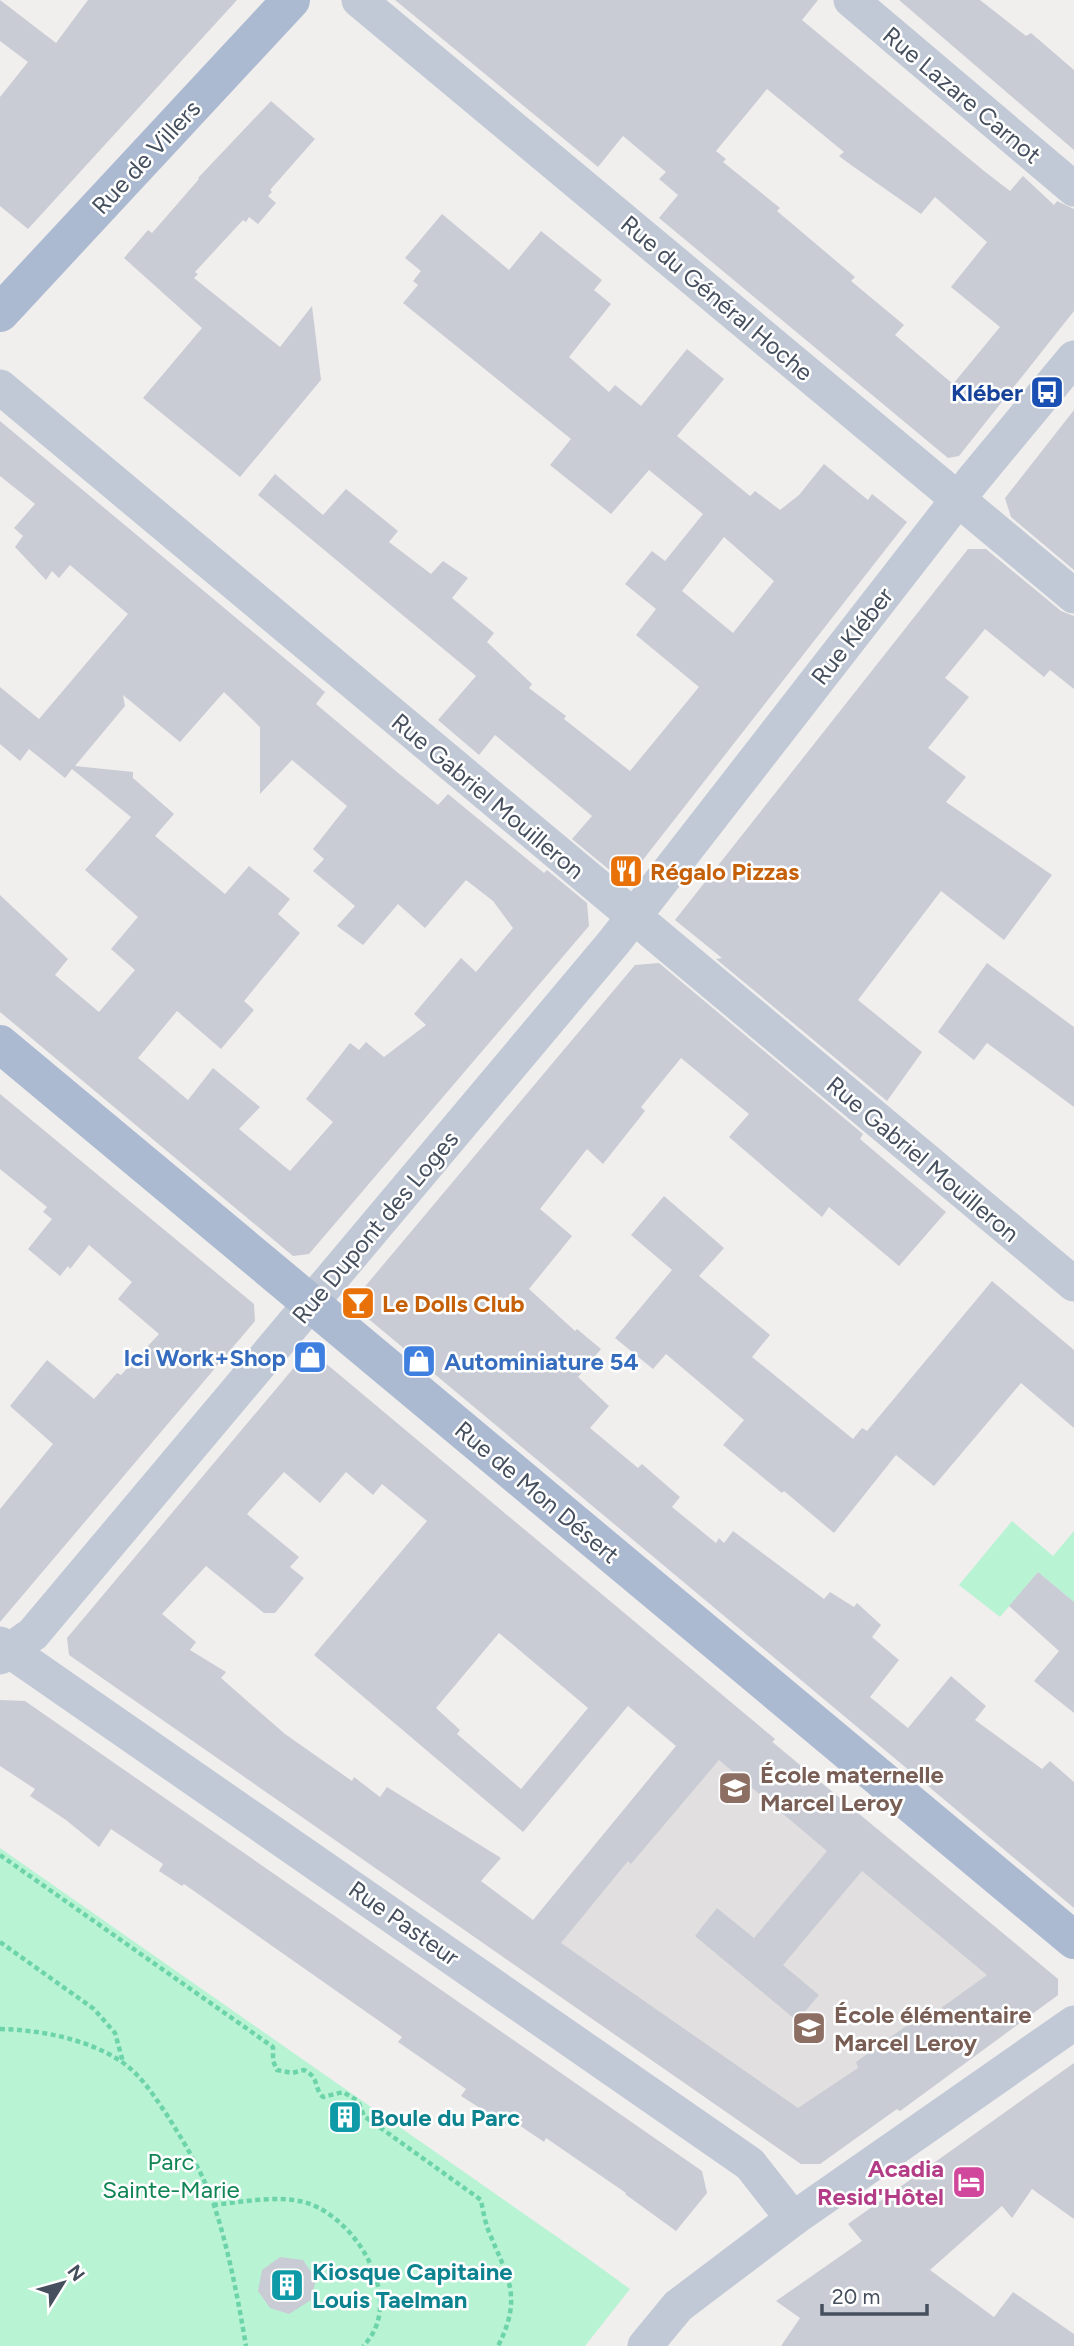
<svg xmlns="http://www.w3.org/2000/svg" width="1074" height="2346" viewBox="0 0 1074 2346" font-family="Figtree,sans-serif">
<rect width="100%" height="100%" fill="#f1eeee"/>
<path fill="#e2dfe0" d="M719,1694L775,1739L773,1742L1058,1979V1995L900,2111L896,2109L820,2164H801L503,1957Z"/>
<g fill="#b8f3d4">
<path d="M1012,1521L1053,1556L1074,1531V1602L1038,1572L1000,1617L959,1585Z"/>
<path d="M0,1848L583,2255L630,2289L585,2346H0Z"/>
</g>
<g fill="#c9ccd4" fill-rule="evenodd">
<path d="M0,0L56,43L88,0H237L28,229L0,206V97L28,62L0,41Z"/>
<path d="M395,0H818L802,20L984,171L1010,191L1023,176L1054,205L1057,201L1074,209V311L959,456L948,458L659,218L678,195L659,179L666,172L623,136L598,167ZM767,89L844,152L839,156L851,165L921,214L935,197L987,242L951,287L1000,327L953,384L895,335L904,325L851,281L855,277L777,211L780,208L723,162L726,159L716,151Z"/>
<path d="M899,0H980L1026,36L1031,33L1074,70V150Z"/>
<path d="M271,101L315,139L270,190L272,192L268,196L276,203L258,224L249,217L246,222L243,220L195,272L198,274L194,278L280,347L312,306L321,380L240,477L143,398L202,328L124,258L148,230L152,233L199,179L198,178Z"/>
<path d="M442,214L509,270L541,231L602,280L594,290L611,304L569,357L609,392L615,385L641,406L687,349L724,379L677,436L750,496L755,491L780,510L799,495L824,464L868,500L872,494L907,522L635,870L612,872L572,839L592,816L495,735L479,755L438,720L476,676L258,495L275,474L323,515L346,489L398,531L389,542L431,574L443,561L468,578L452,598L494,633L487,642L532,684L529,688L566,716L564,719L630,771L699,687L636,635L656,609L625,584L652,551L665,561L703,514L649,470L611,514L550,465L571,439L403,303L418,285L413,281L421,271L405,258ZM724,537L774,581L733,633L682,591Z"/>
<path d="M1074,410V570L1011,517L1005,498Z"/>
<path d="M0,421L325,692L316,704L397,772L438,805L448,794L544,873L547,870L587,903L589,926L309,1254L293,1256L0,1012V895L68,959L55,975L99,1012L135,970L111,949L138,917L85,870L131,817L72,769L65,778L29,749L20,761L0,744V687L39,719L128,614L70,565L59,578L52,571L46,580L15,547L23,536L14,528L35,504L0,476ZM224,692L260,727V794L292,760L347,806L313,849L324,859L313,871L355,906L337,926L363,945L398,904L425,928L466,880L493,901L513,928L476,972L461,958L414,1014L426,1025L384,1057L366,1042L359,1050L350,1043L306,1099L333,1122L290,1171L239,1129L260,1107L213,1068L188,1100L138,1058L177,1011L221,1049L254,1010L244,1001L300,933L278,914L290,899L249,866L225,894L155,836L174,814L133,778V772L75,766L125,706L123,695L180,742Z"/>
<path d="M968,549H986L1061,611L1074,616V689L1050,670L1044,677L985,629L945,678L969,697L928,748L966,777L946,802L1052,875L1004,940L941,891L858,1000L922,1052L887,1101L716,959L722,958L675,920Z"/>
<path d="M659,963L863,1134L860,1139L946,1212L899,1266L829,1207L822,1217L729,1137L749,1114L681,1058L641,1107L645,1111L603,1164L587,1149L540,1209L572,1236L529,1289L575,1331L577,1329L601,1349L578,1377L609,1406L590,1428L638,1468L642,1464L680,1497L672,1507L716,1543L719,1538L724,1543L733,1531L824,1599L830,1592L854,1607L857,1603L881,1625L872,1637L899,1660L870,1697L908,1728L951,1676L986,1706L975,1720L1042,1769L1050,1761L1074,1782V1908L359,1311L357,1296L635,965Z"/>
<path d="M987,963L1074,1027V1107L987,1043L974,1060L938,1032Z"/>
<path d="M0,1094L254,1304L255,1321L0,1622V1509L53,1444L10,1406L47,1360L94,1399L117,1373L121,1375L159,1334L118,1299L132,1282L89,1245L70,1269L68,1266L60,1276L28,1249L52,1219L43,1212L47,1207L0,1169Z"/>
<path d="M664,1196L724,1248L699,1276L770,1335L752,1357L853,1439L862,1428L867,1431L992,1281L1074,1350V1428L1021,1383L934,1486L896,1455L834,1533L784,1491L782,1493L723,1445L744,1420L666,1354L653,1369L615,1338L672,1270L631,1235Z"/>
<path d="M317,1356L775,1739L772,1742L1058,1979V1995L900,2111L897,2109L820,2164H801L69,1655L67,1638L302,1358ZM284,1472L320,1503L346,1472L373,1495L382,1484L427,1521L314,1655L523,1832L628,1706L676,1746L533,1920L481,1881L501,1858L387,1787L380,1797L354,1777L352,1781L285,1734L221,1678L226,1672L190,1650L196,1642L162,1614L206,1566L264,1613H275L304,1578L290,1567L299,1557L247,1514ZM499,1633L588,1708L521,1789L457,1734L460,1730L436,1708ZM719,1760L827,1851L754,1938L717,1908L695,1936L797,2021L819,1995L783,1965L862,1871L987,1975L934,2013L931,2008L856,2062L858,2068L798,2108L561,1943L628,1861L631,1864Z"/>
<path d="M1038,1572L1074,1602V1713L1034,1681L1059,1651L1009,1606Z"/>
<path d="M0,1700L25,1701L702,2171L707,2193L676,2231L625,2194L626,2193L546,2138L544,2142L513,2121L510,2127L461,2096L466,2089L398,2042L402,2037L184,1884L182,1886L159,1871L163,1864L111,1829L99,1847L66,1820L30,1796L35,1789L0,1766Z"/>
<path d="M1074,2063V2219L1032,2189L1012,2218L1002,2206L930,2270L994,2317L1013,2292L1074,2334V2346H781L800,2318L776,2301L862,2241L848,2224Z"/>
<path d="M280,2257L303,2260L316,2279L311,2300L289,2314L270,2308L258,2291L262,2270Z"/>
</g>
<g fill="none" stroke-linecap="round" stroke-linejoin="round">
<g stroke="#6dd4aa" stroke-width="4.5" stroke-dasharray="5 3.5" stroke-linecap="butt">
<path d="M0,1855L273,2047V2061L277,2070L292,2073L304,2070C320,2078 313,2087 323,2097L343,2092L358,2101L364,2116L481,2200C483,2211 485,2222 489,2232C508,2278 523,2297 498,2346"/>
<path d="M0,1942L94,2009L115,2033L123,2062"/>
<path d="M0,2029C41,2030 88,2039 122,2062C142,2076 154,2096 167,2115C185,2144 203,2173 214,2205C229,2251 238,2299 246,2346"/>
<path d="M213,2205C242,2202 276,2195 304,2202C356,2216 408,2302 363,2346"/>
</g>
<g stroke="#c0c9d5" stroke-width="35">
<path d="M359,0L1074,596"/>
<path d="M851,0L1074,189"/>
<path d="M0,387L1074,1284"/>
<path d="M0,1644L750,2164L793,2219"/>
<path d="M0,1657L33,1634L614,942L973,480L1074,358"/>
<path d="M645,2346L678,2306L793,2219L1074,2023"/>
</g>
<g stroke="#abbad0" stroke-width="38">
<path d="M0,313L291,0"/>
<path d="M0,1044L1074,1940"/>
</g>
</g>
<defs>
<g id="bus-square" transform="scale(1.75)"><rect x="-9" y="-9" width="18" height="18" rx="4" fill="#1a4fb4" stroke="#fff"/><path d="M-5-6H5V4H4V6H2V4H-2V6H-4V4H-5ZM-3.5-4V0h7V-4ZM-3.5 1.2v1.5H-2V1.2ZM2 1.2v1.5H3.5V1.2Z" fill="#fff"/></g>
<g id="restaurant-square" transform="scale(1.75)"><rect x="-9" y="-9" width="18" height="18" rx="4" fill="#e8710a" stroke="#fff"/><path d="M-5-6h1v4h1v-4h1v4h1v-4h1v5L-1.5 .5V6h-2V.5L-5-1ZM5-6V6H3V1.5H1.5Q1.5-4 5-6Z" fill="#fff"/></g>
<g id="bar-square" transform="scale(1.75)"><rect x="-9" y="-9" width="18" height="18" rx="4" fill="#e8710a" stroke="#fff"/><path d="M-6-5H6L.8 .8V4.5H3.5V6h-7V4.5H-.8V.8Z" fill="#fff"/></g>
<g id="shop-square" transform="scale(1.75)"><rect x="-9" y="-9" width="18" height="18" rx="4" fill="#3f7fe0" stroke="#fff"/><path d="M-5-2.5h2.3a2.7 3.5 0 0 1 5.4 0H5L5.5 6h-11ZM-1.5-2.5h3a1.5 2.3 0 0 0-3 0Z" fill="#fff"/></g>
<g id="school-square" transform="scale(1.75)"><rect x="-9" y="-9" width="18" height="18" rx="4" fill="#8d6e63" stroke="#fff"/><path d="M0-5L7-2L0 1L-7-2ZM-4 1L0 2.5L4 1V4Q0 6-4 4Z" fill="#fff"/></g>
<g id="building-square" transform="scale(1.75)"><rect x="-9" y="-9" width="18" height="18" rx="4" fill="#0f9aa8" stroke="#fff"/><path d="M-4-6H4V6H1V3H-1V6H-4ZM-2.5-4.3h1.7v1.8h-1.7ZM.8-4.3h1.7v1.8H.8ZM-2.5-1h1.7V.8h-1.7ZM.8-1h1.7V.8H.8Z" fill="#fff"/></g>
<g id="hotel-square" transform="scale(1.75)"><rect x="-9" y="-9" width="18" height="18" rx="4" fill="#d1479c" stroke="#fff"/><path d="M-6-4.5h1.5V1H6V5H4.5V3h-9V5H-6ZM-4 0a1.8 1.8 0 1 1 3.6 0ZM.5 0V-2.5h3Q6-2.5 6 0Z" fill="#fff"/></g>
</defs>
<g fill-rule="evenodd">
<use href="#bus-square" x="1047" y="392"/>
<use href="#restaurant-square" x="626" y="871"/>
<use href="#bar-square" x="358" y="1303"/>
<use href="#shop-square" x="310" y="1357"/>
<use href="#shop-square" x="419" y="1361"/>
<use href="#school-square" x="735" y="1788"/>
<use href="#school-square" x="809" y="2028"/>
<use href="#building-square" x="345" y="2117"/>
<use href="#hotel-square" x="969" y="2182"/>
<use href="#building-square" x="287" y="2285"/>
</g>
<g text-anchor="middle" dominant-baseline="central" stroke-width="5" stroke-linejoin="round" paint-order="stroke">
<g font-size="24" fill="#454f5d" stroke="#fff">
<text transform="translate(962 95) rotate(40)">Rue Lazare Carnot</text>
<text transform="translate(146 157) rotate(-47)">Rue de Villers</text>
<text transform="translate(717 298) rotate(40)">Rue du Général Hoche</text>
<text transform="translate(852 636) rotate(-52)">Rue Kléber</text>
<text transform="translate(488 796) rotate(40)">Rue Gabriel Mouilleron</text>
<text transform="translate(923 1159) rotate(40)">Rue Gabriel Mouilleron</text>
<text transform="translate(375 1227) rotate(-50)">Rue Dupont des Loges</text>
<text transform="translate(537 1492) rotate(40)">Rue de Mon Désert</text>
<text transform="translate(404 1923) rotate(35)">Rue Pasteur</text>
</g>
<g font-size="24" font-weight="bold" fill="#164399" stroke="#fff" text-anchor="end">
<text x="1023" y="392">Kléber</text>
</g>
<g font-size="24" font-weight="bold" fill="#c56008" stroke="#fff" text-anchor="start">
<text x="650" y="871">Régalo Pizzas</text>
<text x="382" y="1303">Le Dolls Club</text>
</g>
<g font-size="24" font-weight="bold" fill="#366cbe" stroke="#fff" text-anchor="end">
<text x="286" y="1357">Ici Work+Shop</text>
<text x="444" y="1361" text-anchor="start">Autominiature 54</text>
</g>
<g font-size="24" font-weight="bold" fill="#785e54" stroke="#fff" text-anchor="start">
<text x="760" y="1774">École maternelle<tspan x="760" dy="28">Marcel Leroy</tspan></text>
<text x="834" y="2014">École élémentaire<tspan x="834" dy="28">Marcel Leroy</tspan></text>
</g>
<g font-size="24" font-weight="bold" fill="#0d838f" stroke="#fff" text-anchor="start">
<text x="370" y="2117">Boule du Parc</text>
<text x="312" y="2271">Kiosque Capitaine<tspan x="312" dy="28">Louis Taelman</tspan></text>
</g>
<g font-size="24" fill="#0f8554" stroke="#fff">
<text x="171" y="2161">Parc<tspan x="171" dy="28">Sainte-Marie</tspan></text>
</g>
<g font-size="24" font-weight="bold" fill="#b23c85" stroke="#fff" text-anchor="end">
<text x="944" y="2168">Acadia<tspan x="944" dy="28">Resid'Hôtel</tspan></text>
</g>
</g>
<g transform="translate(63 2283) rotate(53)" stroke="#ffffff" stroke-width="5" paint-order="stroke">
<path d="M0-5L12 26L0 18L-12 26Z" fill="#454f5d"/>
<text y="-10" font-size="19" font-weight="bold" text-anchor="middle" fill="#454f5d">N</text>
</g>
<path d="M822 2304v10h105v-10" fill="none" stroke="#454f5d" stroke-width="3.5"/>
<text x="832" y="2304" font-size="21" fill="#454f5d" stroke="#ffffff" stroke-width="5" paint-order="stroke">20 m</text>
</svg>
